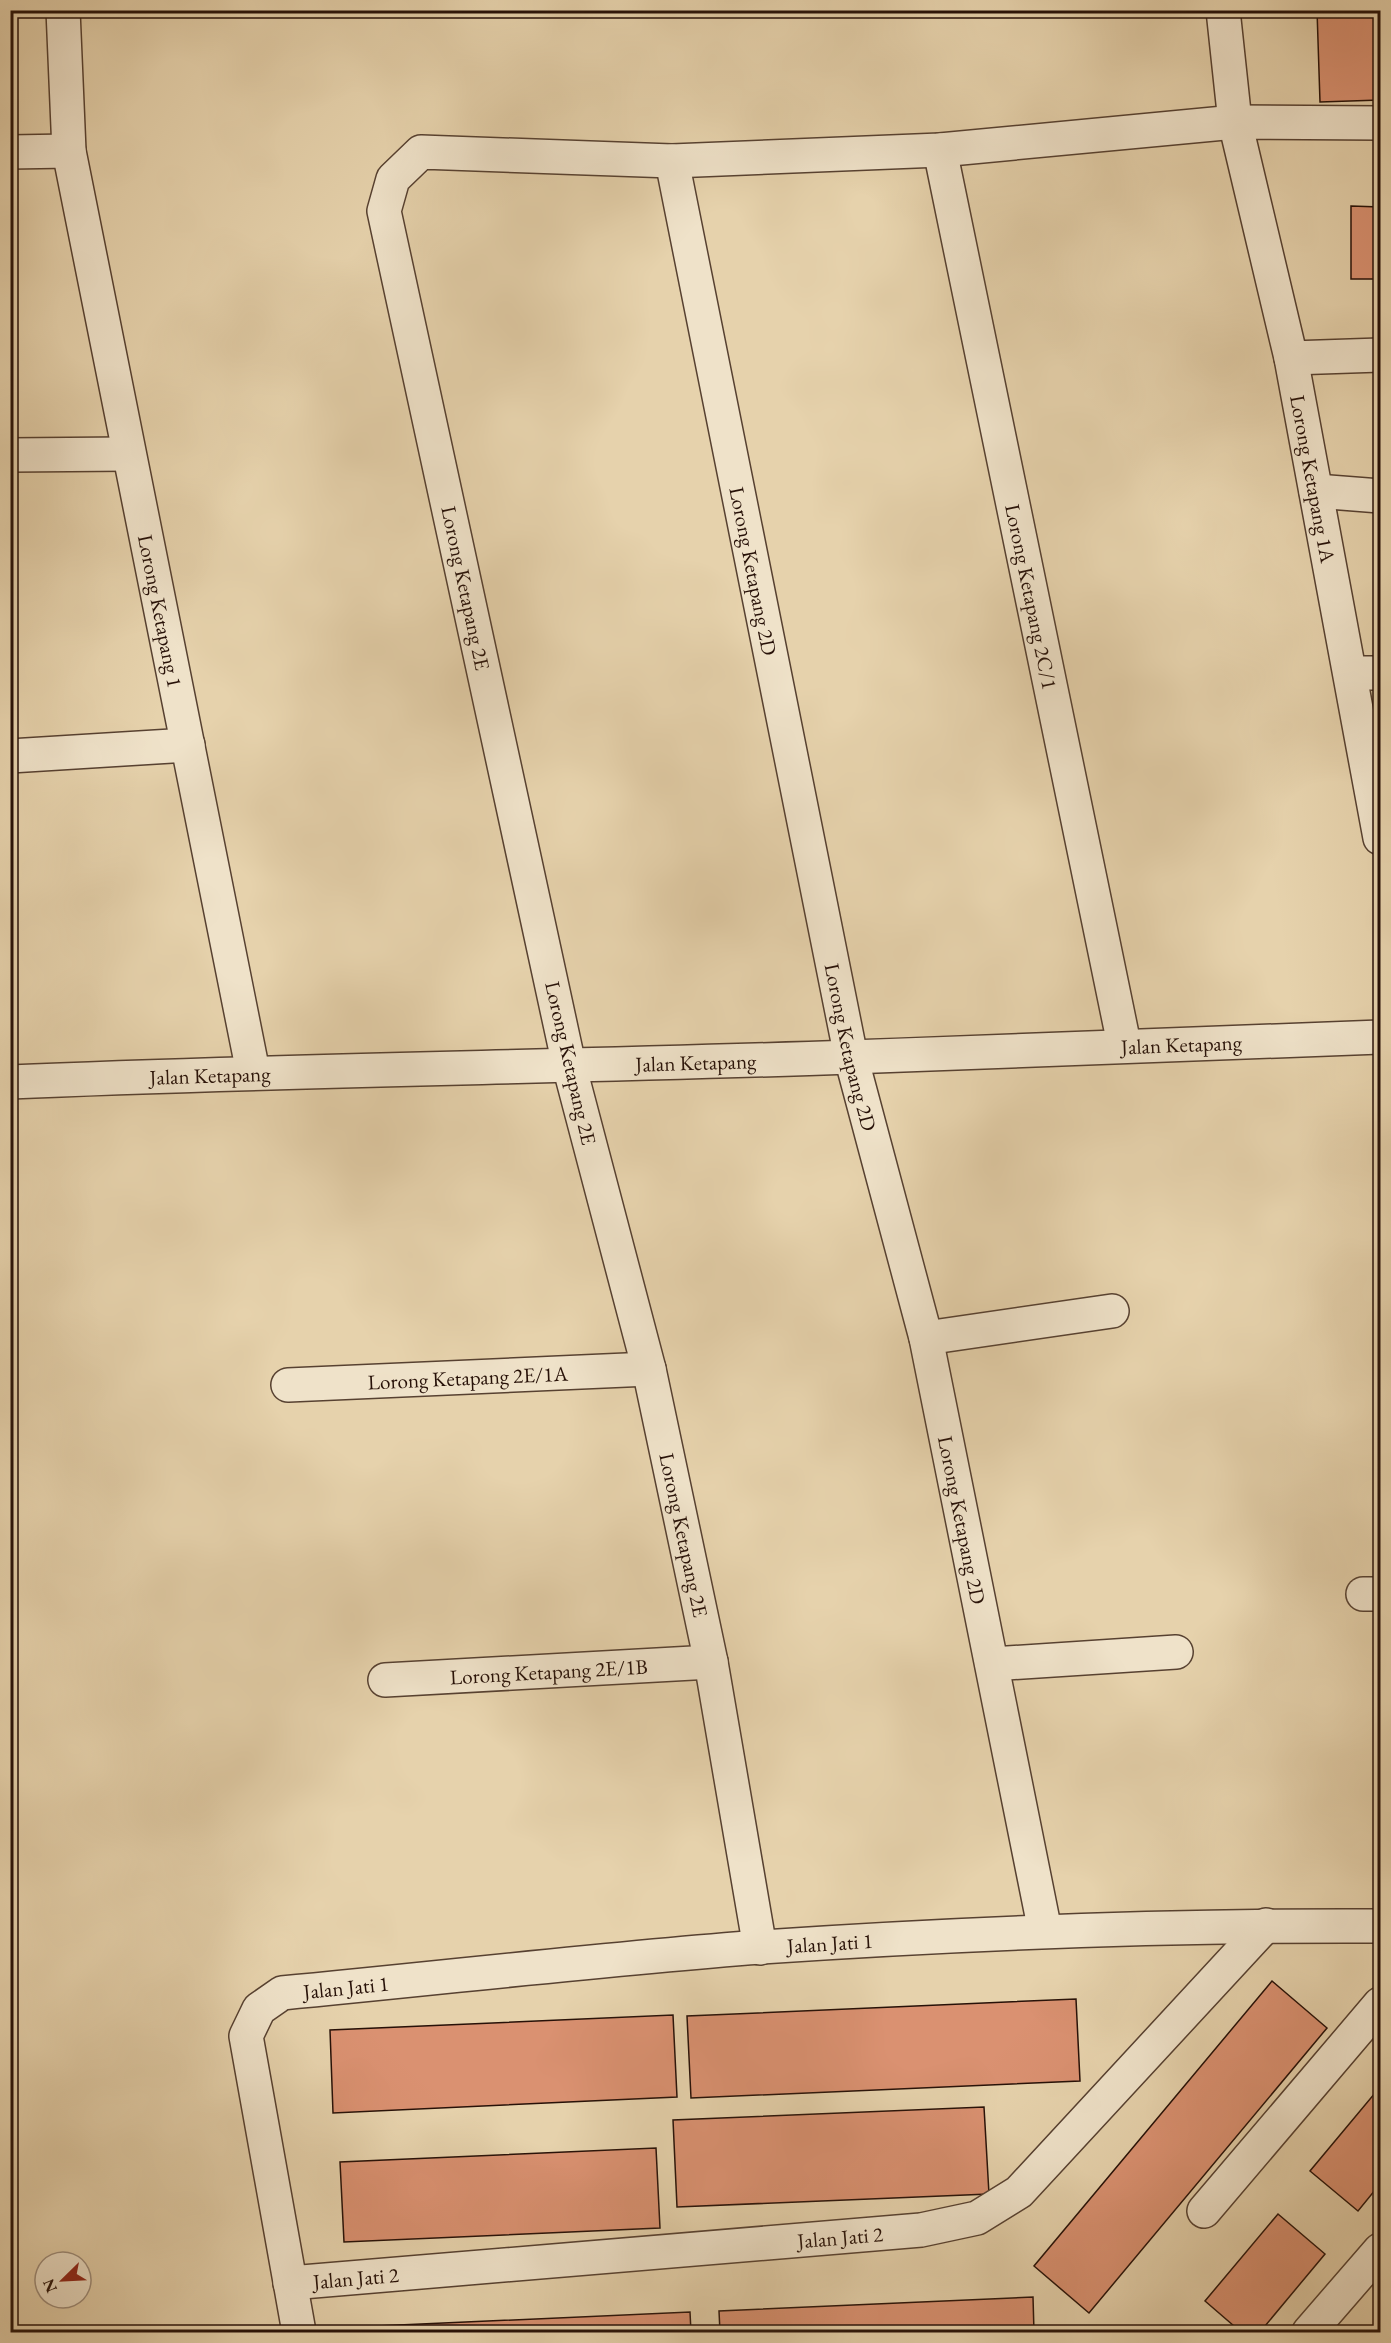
<svg xmlns="http://www.w3.org/2000/svg" width="1391" height="2343" viewBox="0 0 1391 2343" font-family="'EB Garamond',serif">
<rect width="100%" height="100%" fill="#e6d2ac"/>
<filter id="stains"><feTurbulence type="fractalNoise" baseFrequency=".00333" numOctaves="4"/><feColorMatrix values="0 0 0 0 .2 0 0 0 0 .09 0 0 0 0 .02 0 0 0 .5 -.17"/></filter>
<radialGradient id="worn" r=".72"><stop offset=".6" stop-color="#630" stop-opacity="0"/><stop offset="1" stop-color="#630" stop-opacity=".3"/></radialGradient>
<g fill="#da9171" stroke="#271108" stroke-width="1.5">
<path d="M1317,10H1380V100L1320,102Z"/>
<path d="M1351,206L1380,207V279H1351Z"/>
<path d="M1272,1981L1327,2028L1089,2313L1034,2266Z"/>
<path d="M1076,1999L1080,2081L691,2098L687,2016Z"/>
<path d="M673,2015L677,2097L333,2113L330,2030Z"/>
<path d="M1380,2087V2184L1358,2211L1310,2171Z"/>
<path d="M984,2107L989,2194L677,2207L673,2120Z"/>
<path d="M656,2148L660,2228L344,2242L340,2162Z"/>
<path d="M1278,2214L1325,2254L1260,2332H1241L1205,2301Z"/>
<path d="M1033,2297L1034,2332H720L719,2311Z"/>
<path d="M690,2312L691,2332H377V2326Z"/>
</g>
<g fill="none" stroke-linecap="round" stroke-linejoin="round">
<g stroke="#574131" stroke-width="36">
<g id="minor">
<path id="s1" d="M63,10L69,151L253,1072"/>
<path id="s2" d="M1223,10L1235,122L1291,358L1380,838"/>
<path id="s3" d="M940,150L1124,1044"/>
<path d="M10,152L69,151"/>
<path id="s4" d="M672,161L851,1057L926,1338L1045,1931"/>
<path d="M1291,358L1380,355"/>
<path d="M10,455L128,454"/>
<path d="M1316,491L1380,496"/>
<path d="M1351,673H1380"/>
<path d="M10,756L188,745"/>
<path id="s5" d="M10,1082C290,1070 571,1067 850,1057C1027,1051 1204,1042 1380,1037"/>
<path d="M926,1338L1112,1311"/>
<path id="s6" d="M288,1385L649,1369"/>
<path d="M1363,1594H1380"/>
<path d="M992,1664L1176,1652"/>
<path id="s7" d="M385,1680L711,1662"/>
<path d="M760,1948L711,1662L649,1369L569,1065L384,211L393,179L421,152L672,161L940,150L1235,122L1380,123"/>
<path d="M1204,2211L1380,2004"/>
<path id="s8" d="M290,2283L921,2230L977,2218L1019,2192L1266,1925"/>
<path id="s9" d="M299,2332L246,2036L259,2009L282,1993C442,1978 601,1959 761,1947C967,1933 1174,1925 1380,1926"/>
<path d="M1309,2332L1380,2250"/>
</g>
</g>
<use href="#minor" stroke="#efe2c9" stroke-width="33"/>
</g>
<g text-anchor="middle" dominant-baseline="central" stroke-width="4.5" stroke-linejoin="round" paint-order="stroke">
<g font-size="21" fill="#271108" stroke="#efe2c9">
<text stroke="none"><textPath href="#s2" startOffset="478">Lorong Ketapang 1A</textPath></text>
<text stroke="none"><textPath href="#s4" startOffset="418">Lorong Ketapang 2D</textPath></text>
<text transform="translate(466 588) rotate(78)">Lorong Ketapang 2E</text>
<text stroke="none"><textPath href="#s3" startOffset="456">Lorong Ketapang 2C/1</textPath></text>
<text stroke="none"><textPath href="#s1" startOffset="610">Lorong Ketapang 1</textPath></text>
<text stroke="none"><textPath href="#s5" startOffset="1172">Jalan Ketapang</textPath></text>
<text stroke="none"><textPath href="#s4" startOffset="904">Lorong Ketapang 2D</textPath></text>
<text stroke="none"><textPath href="#s5" startOffset="686">Jalan Ketapang</textPath></text>
<text transform="translate(571 1063) rotate(77)">Lorong Ketapang 2E</text>
<text stroke="none"><textPath href="#s5" startOffset="200">Jalan Ketapang</textPath></text>
<text stroke="none"><textPath href="#s6" startOffset="180">Lorong Ketapang 2E/1A</textPath></text>
<text stroke="none"><textPath href="#s4" startOffset="1390">Lorong Ketapang 2D</textPath></text>
<text transform="translate(684 1535) rotate(78)">Lorong Ketapang 2E</text>
<text stroke="none"><textPath href="#s7" startOffset="164">Lorong Ketapang 2E/1B</textPath></text>
<text stroke="none"><textPath href="#s9" startOffset="909">Jalan Jati 1</textPath></text>
<text stroke="none"><textPath href="#s9" startOffset="423">Jalan Jati 1</textPath></text>
<text stroke="none"><textPath href="#s8" startOffset="552">Jalan Jati 2</textPath></text>
<text stroke="none"><textPath href="#s8" startOffset="66">Jalan Jati 2</textPath></text>
</g>
</g>
<rect width="1391" height="2343" fill="none" stroke="#e6d2ac" stroke-width="36"/>
<rect x="12" y="12" width="1367" height="2319" fill="none" stroke="#271108" stroke-width="3"/>
<rect x="18" y="18" width="1355" height="2307" fill="none" stroke="#271108" stroke-width="1.5"/>
<g transform="translate(63 2280) rotate(246)"><circle r="28" fill="#efe2c9" stroke="#9f8e7c" stroke-width="1.5"/>
<path d="M0-4.5L10 22L0 15L-10 22Z" fill="#8f2418"/>
<text y="-9" font-size="16" font-weight="bold" text-anchor="middle" fill="#271108">N</text>
</g>
<rect width="100%" height="100%" filter="url(#stains)"/>
<rect width="100%" height="100%" fill="url(#worn)"/>
</svg>
